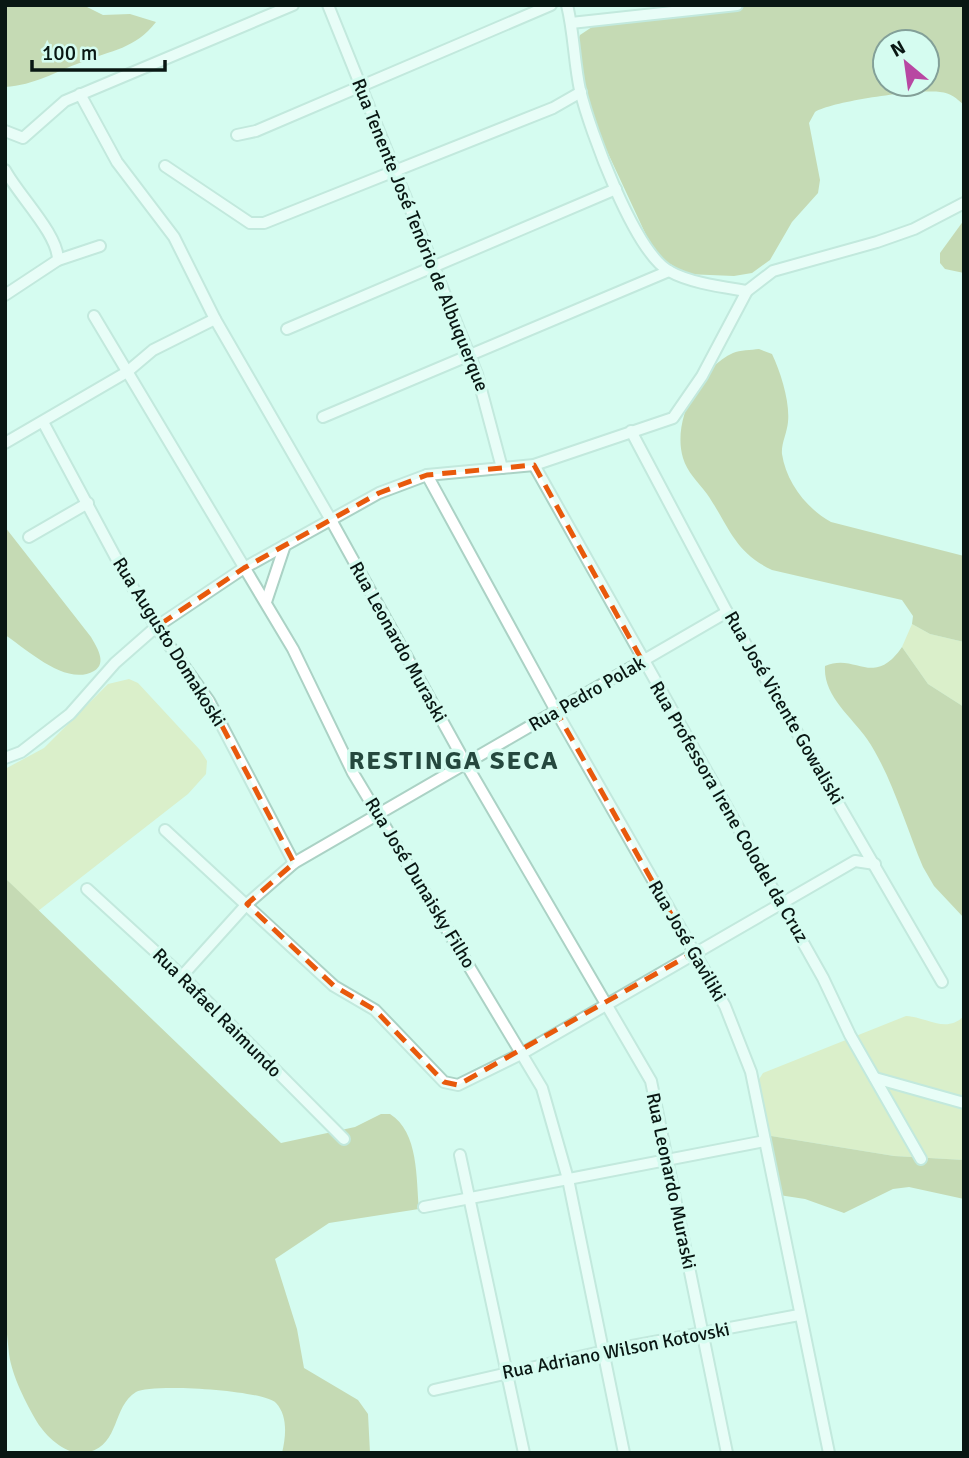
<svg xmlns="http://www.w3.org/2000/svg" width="969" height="1458" viewBox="0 0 969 1458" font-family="Signika,sans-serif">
<rect width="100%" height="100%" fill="#d5fcf0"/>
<g fill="#dfe09b">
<path d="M912,624L930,634L964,642V707L928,684L902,647Z"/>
<path d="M129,679L138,683L200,750L207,761L206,774L188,794L38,911L5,878V769L44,748L108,684Z"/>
<path d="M906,1016C927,1017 946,1034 964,1016V1160L894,1156L765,1135L756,1084L763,1073Z"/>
</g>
<g fill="#b1b26a" fill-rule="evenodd">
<path d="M5,5H83L103,15L130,14L156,22C135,49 112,50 82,62C55,72 35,85 5,87Z"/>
<path d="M704,5H964V105C956,98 951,93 940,92C919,89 833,101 815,112L809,123L820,180L818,193L792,222L770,260L752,273L734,276L686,274L672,269L661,259L646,235L593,121L574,50L580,35L592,27ZM885,42H927V84H885Z"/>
<path d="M964,220V273L945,269L940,263V253Z"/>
<path d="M759,349L772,354C781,373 790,402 788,422C787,433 781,444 782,454C786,482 807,509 831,522L964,556V642L930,634L912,624L913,616L902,600L772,570C734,552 729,526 707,494C698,482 687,472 683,458C672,422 698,369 733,353C740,350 751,350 759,349Z"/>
<path d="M5,527L91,637C96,646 108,663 94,671C66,687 27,649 5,635Z"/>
<path d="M902,647L928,684L964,707V918L934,886L923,867C906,827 891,774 867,739C851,716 823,696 825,666C856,652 873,689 902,647Z"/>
<path d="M5,878L281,1143L355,1127L381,1114H390C419,1132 416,1179 419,1209L329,1223L275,1259L297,1329L304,1368L358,1400L368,1414L370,1453H282C286,1436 288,1416 276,1403C264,1390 151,1383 136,1392C112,1407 120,1444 89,1452C69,1458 47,1438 37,1422C26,1403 12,1376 9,1354C2,1295 5,1234 5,1174C5,1076 5,977 5,878Z"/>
<path d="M765,1135L894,1156L964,1160V1199L909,1187L893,1189L844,1213L805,1199L779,1195Z"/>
</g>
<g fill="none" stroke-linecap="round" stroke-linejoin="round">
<g stroke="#abd2c5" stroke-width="14">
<g id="minor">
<path d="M328,5L477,374L502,468"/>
<path d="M567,5C574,33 574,62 580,90C590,131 634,251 669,271C690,283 723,287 747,291"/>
<path d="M571,23L737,5"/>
<path d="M80,94L117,162L174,237L215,319L331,520L466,764L651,1081L727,1453"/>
<path d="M5,131L23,138L65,101L293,5"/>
<path d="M237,135L256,131L551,5"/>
<path d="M165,166L250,223H264L553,108L581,92"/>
<path d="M5,170C19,196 58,234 58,260"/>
<path d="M5,295L58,260L100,246"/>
<path d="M94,316L293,649L353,773L542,1088L568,1179L624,1453"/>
<path d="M287,329L616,189"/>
<path d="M323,417L669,271"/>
<path d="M43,422L122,569L156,627L209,701L294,863"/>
<path d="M631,431L727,612L942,982"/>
<path d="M5,443L127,372L153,350L215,319"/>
<path d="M534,465L823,978L850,1035L921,1159"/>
<path d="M427,475L556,711L725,1006L751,1072L829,1453"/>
<path d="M29,537L88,503"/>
<path d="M266,602L285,545"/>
<path d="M5,758L21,752L70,714L115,663L156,627L244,568L379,493L427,475L534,465L673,418L702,376L747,291L773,271L877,242L914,229L964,203"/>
<path d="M165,830L334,986L375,1010L444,1082L458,1085L523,1053L855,861L875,864"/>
<path d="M87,889L182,976L344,1139"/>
<path d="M182,976L247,904L294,863L727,612"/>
<path d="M875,1078L964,1103"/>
<path d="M460,1155L524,1453"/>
<path d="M424,1207L765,1141"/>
<path d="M434,1390L605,1351L799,1315"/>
</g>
</g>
<use href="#minor" stroke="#fff" stroke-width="10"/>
</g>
<path d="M0 0H969V1458H0ZM534,465L643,662L556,711L693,953L458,1085L444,1082L375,1010L334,986L247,904L294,863L209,701L156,627L244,568L379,493L427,475Z" fill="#d5fcf0" fill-opacity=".55" fill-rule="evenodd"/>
<path fill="none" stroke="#e8590c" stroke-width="5" stroke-dasharray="14 9" stroke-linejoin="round" d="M534,465L643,662L556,711L693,953L458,1085L444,1082L375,1010L334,986L247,904L294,863L209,701L156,627L244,568L379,493L427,475Z"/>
<g text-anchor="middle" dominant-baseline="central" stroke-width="7" stroke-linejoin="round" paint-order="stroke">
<g font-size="19" fill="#091713" stroke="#d5fcf0">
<text transform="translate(420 235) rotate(68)">Rua Tenente José Tenório de Albuquerque</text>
<text transform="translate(169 642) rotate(58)">Rua Augusto Domakoski</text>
<text transform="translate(398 642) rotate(61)">Rua Leonardo Muraski</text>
<text transform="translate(587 694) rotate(-30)">Rua Pedro Polak</text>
<text transform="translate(784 708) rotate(60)">Rua José Vicente Gowaliski</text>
<text transform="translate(729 812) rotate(60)">Rua Professora Irene Colodel da Cruz</text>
<text transform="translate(420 883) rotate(59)">Rua José Dunaisky Filho</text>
<text transform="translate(687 941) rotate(60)">Rua José Gaviliki</text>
<text transform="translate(217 1013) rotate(45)">Rua Rafael Raimundo</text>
<text transform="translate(671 1181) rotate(78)">Rua Leonardo Muraski</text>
<text transform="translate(616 1351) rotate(-11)">Rua Adriano Wilson Kotovski</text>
</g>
<g font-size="26" font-weight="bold" letter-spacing="2" fill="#25483e" stroke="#d5fcf0">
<text x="454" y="761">RESTINGA SECA</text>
</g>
</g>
<rect width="969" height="1458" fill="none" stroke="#091713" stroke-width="14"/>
<g transform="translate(906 63) rotate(331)"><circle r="33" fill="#d5fcf0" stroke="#83a098" stroke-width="2"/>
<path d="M0-5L12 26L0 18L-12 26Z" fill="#b847a2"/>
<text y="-10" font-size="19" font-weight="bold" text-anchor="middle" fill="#091713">N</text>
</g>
<path d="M32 60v10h133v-10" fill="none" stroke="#091713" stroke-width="3.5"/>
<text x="42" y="60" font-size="21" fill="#091713" stroke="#d5fcf0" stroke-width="5" paint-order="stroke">100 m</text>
</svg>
